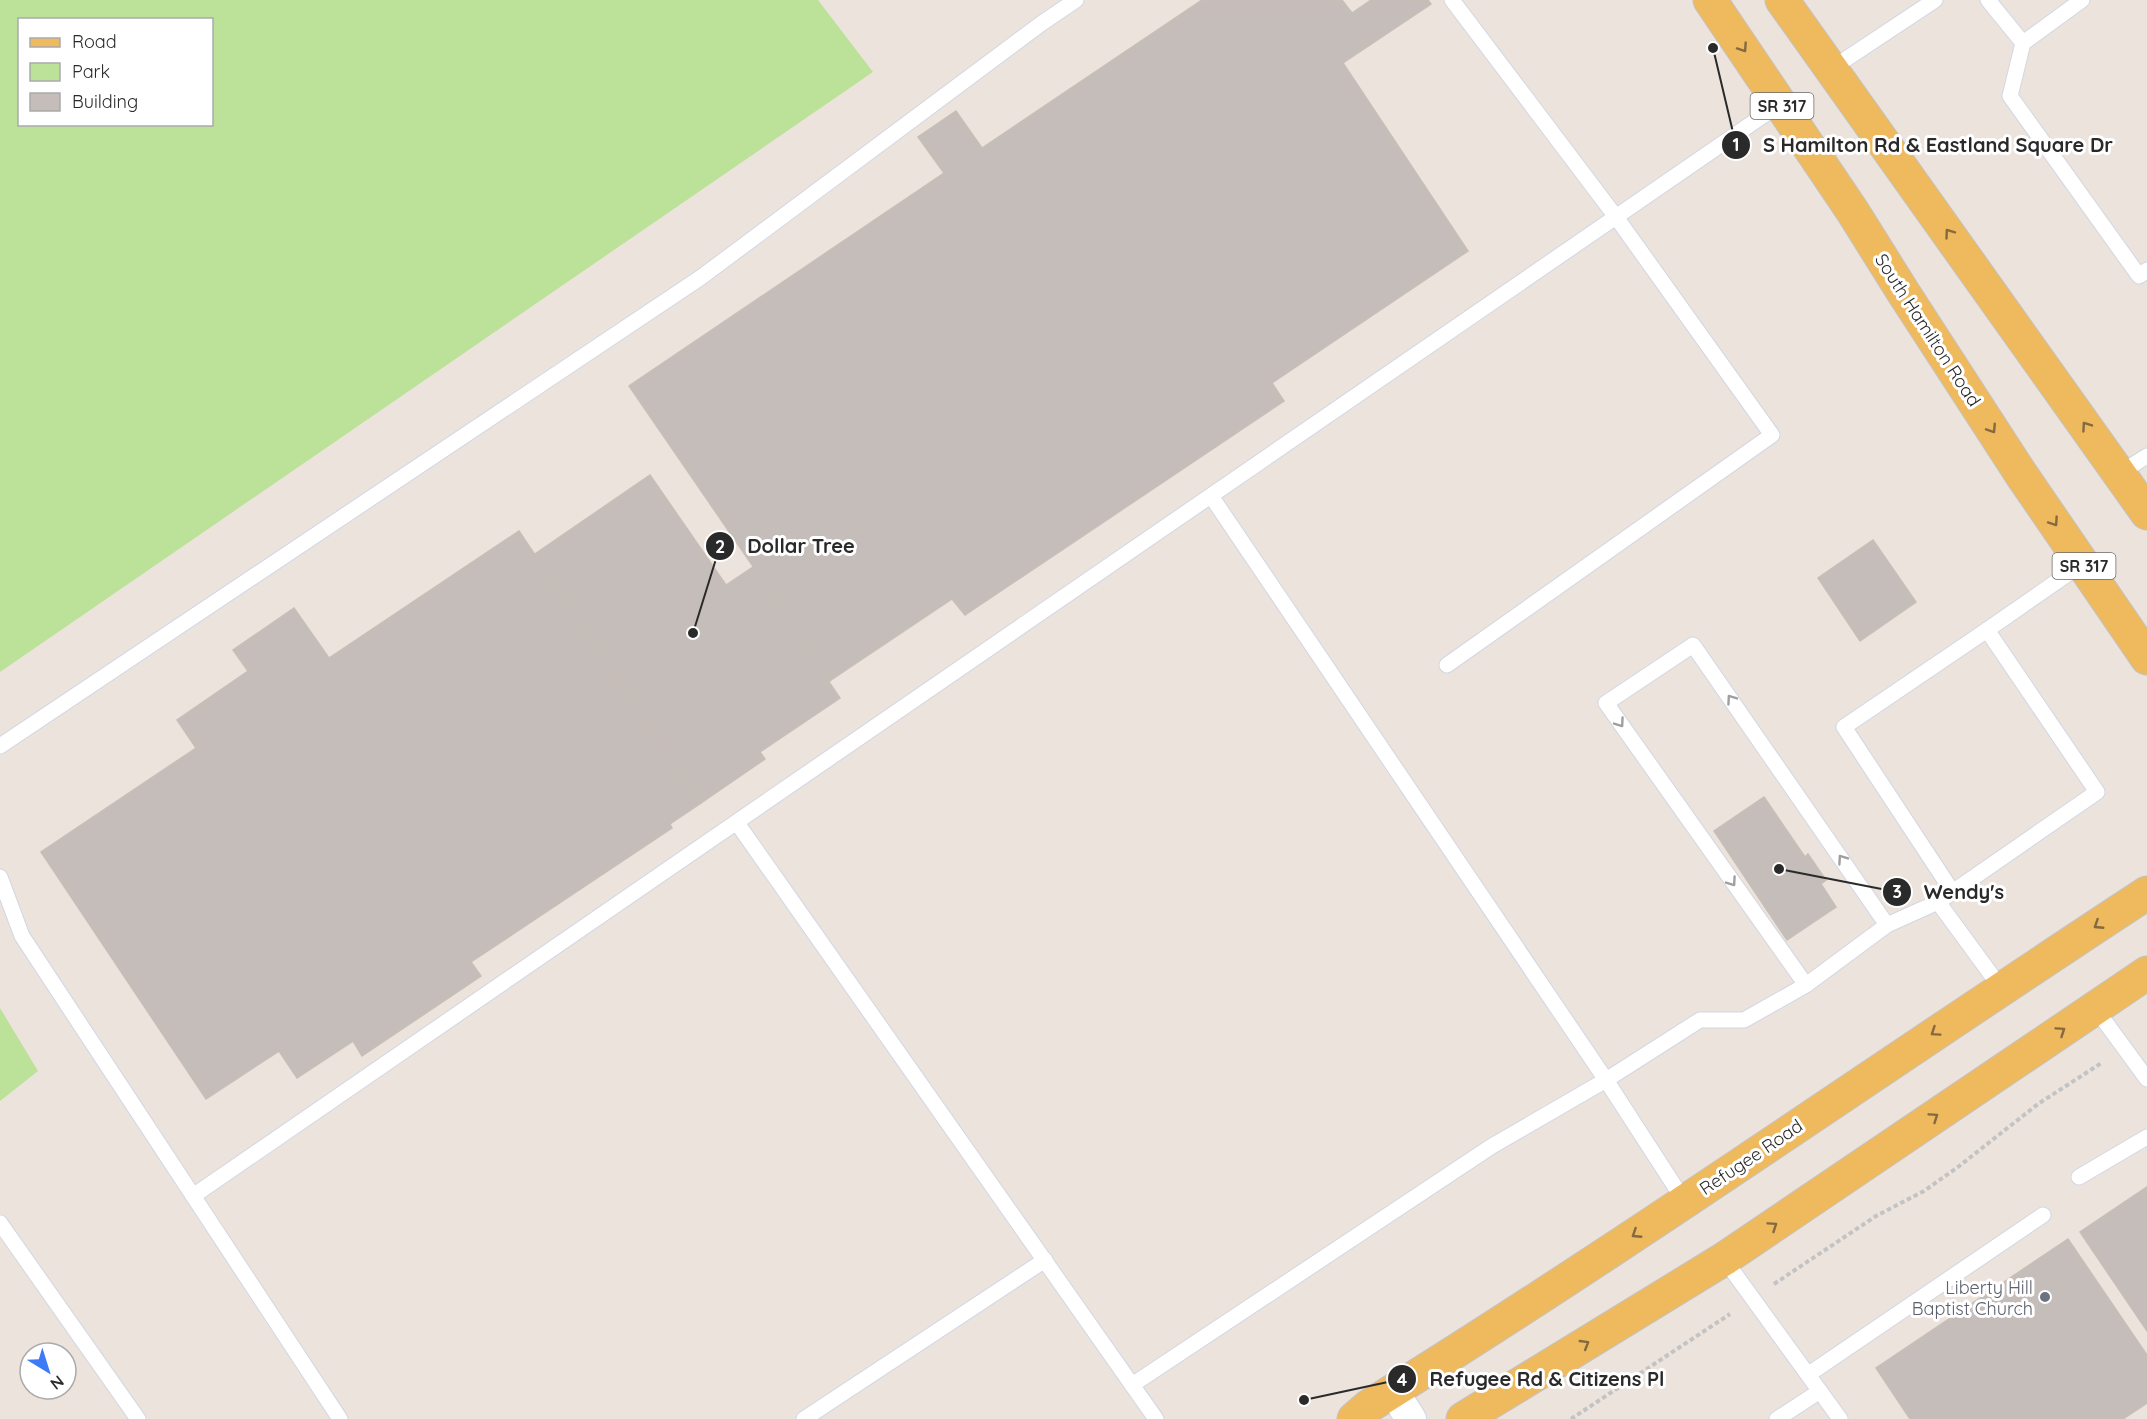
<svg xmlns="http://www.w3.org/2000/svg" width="2147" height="1419" viewBox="0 0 2147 1419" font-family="Quicksand,sans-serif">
<rect width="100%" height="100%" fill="#ece3dc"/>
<g fill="#bce299" fill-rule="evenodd">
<path d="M0,0H818L873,72L0,672ZM20,20H212V124H20Z"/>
<path d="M0,1008L38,1071L0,1101Z"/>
</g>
<g fill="#c4bdb9" stroke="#c7bfb6" stroke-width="1.5">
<path d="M1202,0H1342L1352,13L1371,0H1428L1431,4L1343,63L1468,251L1272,383L1284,401L965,615L952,599L831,680L629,386L944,173L918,137L956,111L982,148Z"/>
<path d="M650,475L726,585L753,567L831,680L829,682L840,698L760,752L765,759L701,803L535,554Z"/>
<path d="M519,531L701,803L670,824L672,828L471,962L481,976L362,1056L353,1041L297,1078L279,1051L206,1099L41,852L196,748L177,720L248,671L233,650L294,608L329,658Z"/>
<path d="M1873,540L1916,602L1860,641L1818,578Z"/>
<path d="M1764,797L1805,857L1808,854L1826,880L1821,884L1836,907L1787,940L1714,831Z"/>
<path d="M2147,1187V1331L2080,1232Z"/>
<path d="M2068,1239L2147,1355V1403L2123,1419H1910L1876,1368Z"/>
</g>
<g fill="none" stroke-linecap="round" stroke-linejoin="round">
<g stroke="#d1d7e3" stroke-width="17">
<g id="service">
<path d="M1988,0L2023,43"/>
<path d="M2082,0L2023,43L2010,96L2139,276L2147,270"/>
<path d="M1831,69L1935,0"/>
<path d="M2120,473L2147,456"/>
<path d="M1211,496L1606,1080L1685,1202"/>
<path d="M1447,665L1772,435L1616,217L1452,0"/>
<path d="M0,746L700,278L1042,23L1076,0"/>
<path d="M737,823L1156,1419"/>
<path d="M0,877L22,936L340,1419"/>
<path d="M1952,891L1844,727L1987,630"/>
<path d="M1887,925L1693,645L1606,703L1806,985L1887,925L1938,902"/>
<path d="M2001,988L1938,902L2097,792L1987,630L2082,564"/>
<path d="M2095,1008L2147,1079"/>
<path d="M2079,1177L2147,1137"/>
<path d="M193,1196L1780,104"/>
<path d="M0,1223L138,1419"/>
<path d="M1724,1259L1840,1419"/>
<path d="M1809,1374L2043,1215"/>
<path d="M1132,1385L1492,1146L1606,1080L1700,1020H1744L1806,985"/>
<path d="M804,1419L1045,1260"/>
<path d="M1777,1419L1820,1391"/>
</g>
</g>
<g stroke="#d1d7e3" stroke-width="32">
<path id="minor" d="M1393,1391L1411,1419"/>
</g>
<g stroke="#c3c3c3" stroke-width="35">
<g id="primary">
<path d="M1710,0L1853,212L1903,292L2021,474L2147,658"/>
<path d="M1782,0L2147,513"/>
<path d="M1354,1419L1369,1406C1633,1242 1887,1063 2147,893"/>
<path d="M1463,1419L1724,1259L2147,973"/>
</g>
</g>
<g stroke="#c3c3c3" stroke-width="4" stroke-dasharray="4.5 3" stroke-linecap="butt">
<path d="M1774,1284L1876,1216L1924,1191L1958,1167L2038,1104L2103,1062"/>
<path d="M1571,1419L1730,1314"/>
</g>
<use href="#service" stroke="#fff" stroke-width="15"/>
<use href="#minor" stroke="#fff" stroke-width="30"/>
<use href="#primary" stroke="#efb95e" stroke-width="33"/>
</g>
<defs><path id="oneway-chevron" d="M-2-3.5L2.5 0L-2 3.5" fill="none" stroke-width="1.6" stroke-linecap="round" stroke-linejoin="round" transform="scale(1.5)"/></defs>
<g stroke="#836a41">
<use href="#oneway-chevron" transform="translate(1743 48) rotate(56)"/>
<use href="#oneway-chevron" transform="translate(1949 233) rotate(-126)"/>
<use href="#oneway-chevron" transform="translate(2086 426) rotate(-125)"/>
<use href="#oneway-chevron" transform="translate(1992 429) rotate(57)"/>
<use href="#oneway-chevron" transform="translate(2054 522) rotate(56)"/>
<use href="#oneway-chevron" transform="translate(2098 925) rotate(147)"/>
<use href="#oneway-chevron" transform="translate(2061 1031) rotate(-34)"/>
<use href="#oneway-chevron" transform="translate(1935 1032) rotate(146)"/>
<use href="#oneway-chevron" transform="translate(1934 1117) rotate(-34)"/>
<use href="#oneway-chevron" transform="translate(1773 1226) rotate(-34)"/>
<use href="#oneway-chevron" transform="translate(1636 1234) rotate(147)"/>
<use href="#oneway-chevron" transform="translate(1585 1344) rotate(-31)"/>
</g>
<g stroke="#9f9f9f">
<use href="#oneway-chevron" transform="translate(1731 699) rotate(-125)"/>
<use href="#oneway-chevron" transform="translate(1620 723) rotate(55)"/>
<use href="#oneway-chevron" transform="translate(1842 859) rotate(-125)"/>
<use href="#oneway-chevron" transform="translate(1732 882) rotate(55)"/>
</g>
<circle fill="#6b7280" stroke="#fff" stroke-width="2" cx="2045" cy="1297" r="6"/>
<g text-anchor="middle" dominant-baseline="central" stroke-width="6" stroke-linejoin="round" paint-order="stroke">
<g fill="#fff" stroke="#6a6a6a" stroke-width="1.5">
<rect x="1750.5" y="93" width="63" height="26" rx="4.5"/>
<rect x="2052.5" y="553" width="63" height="26" rx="4.5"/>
</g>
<g font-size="16" font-weight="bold" fill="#2a2a2a">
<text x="1782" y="106">SR 317</text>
<text x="2084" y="566">SR 317</text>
</g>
<g font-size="18" fill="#2a2a2a" stroke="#fff">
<text transform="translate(1928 330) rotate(57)">South Hamilton Road</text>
<text transform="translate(1751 1157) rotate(-34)">Refugee Road</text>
</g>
<g font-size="18" fill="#5b616d" stroke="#fff" text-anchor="end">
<text x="2033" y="1287">Liberty Hill<tspan x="2033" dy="21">Baptist Church</tspan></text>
</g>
</g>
<path fill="none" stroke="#2a2a2a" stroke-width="2" d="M1713 48L1736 145M693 633L720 546M1779 869L1897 892M1304 1400L1402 1379"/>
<g fill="#2a2a2a" stroke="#fff" stroke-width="2">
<circle cx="1713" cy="48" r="6"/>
<circle cx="693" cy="633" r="6"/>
<circle cx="1779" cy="869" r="6"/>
<circle cx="1304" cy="1400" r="6"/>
<circle cx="1736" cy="145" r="15"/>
<circle cx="720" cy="546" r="15"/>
<circle cx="1897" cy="892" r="15"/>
<circle cx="1402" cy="1379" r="15"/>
</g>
<g font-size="18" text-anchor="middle" font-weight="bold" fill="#fff">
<text x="1736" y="151">1</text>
<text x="720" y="553">2</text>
<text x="1897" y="898">3</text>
<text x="1402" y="1386">4</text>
</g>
<g font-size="20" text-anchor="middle" font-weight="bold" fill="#2a2a2a" stroke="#fff" stroke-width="6" stroke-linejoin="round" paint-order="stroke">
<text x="1938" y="152">S Hamilton Rd &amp; Eastland Square Dr</text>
<text x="801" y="553">Dollar Tree</text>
<text x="1964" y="899">Wendy's</text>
<text x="1547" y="1386">Refugee Rd &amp; Citizens Pl</text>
</g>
<rect x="18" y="18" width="195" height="108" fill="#ffffff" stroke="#aaaaaa" stroke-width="1.5"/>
<rect x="30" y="38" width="30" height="9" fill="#efb95e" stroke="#aaaaaa" stroke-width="1.5"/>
<text x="72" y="48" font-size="18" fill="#2a2a2a">Road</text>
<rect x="30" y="63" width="30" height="18" fill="#bce299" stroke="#aaaaaa" stroke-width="1.5"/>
<text x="72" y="78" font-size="18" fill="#2a2a2a">Park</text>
<rect x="30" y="93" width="30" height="18" fill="#c4bdb9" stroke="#aaaaaa" stroke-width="1.5"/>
<text x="72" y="108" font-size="18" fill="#2a2a2a">Building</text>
<g transform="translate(48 1371) rotate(142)"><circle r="28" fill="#ffffff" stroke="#aaaaaa" stroke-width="1.5"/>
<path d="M0-4.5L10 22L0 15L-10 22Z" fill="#3d7af8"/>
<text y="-9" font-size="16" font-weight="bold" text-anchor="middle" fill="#2a2a2a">N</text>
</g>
</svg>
